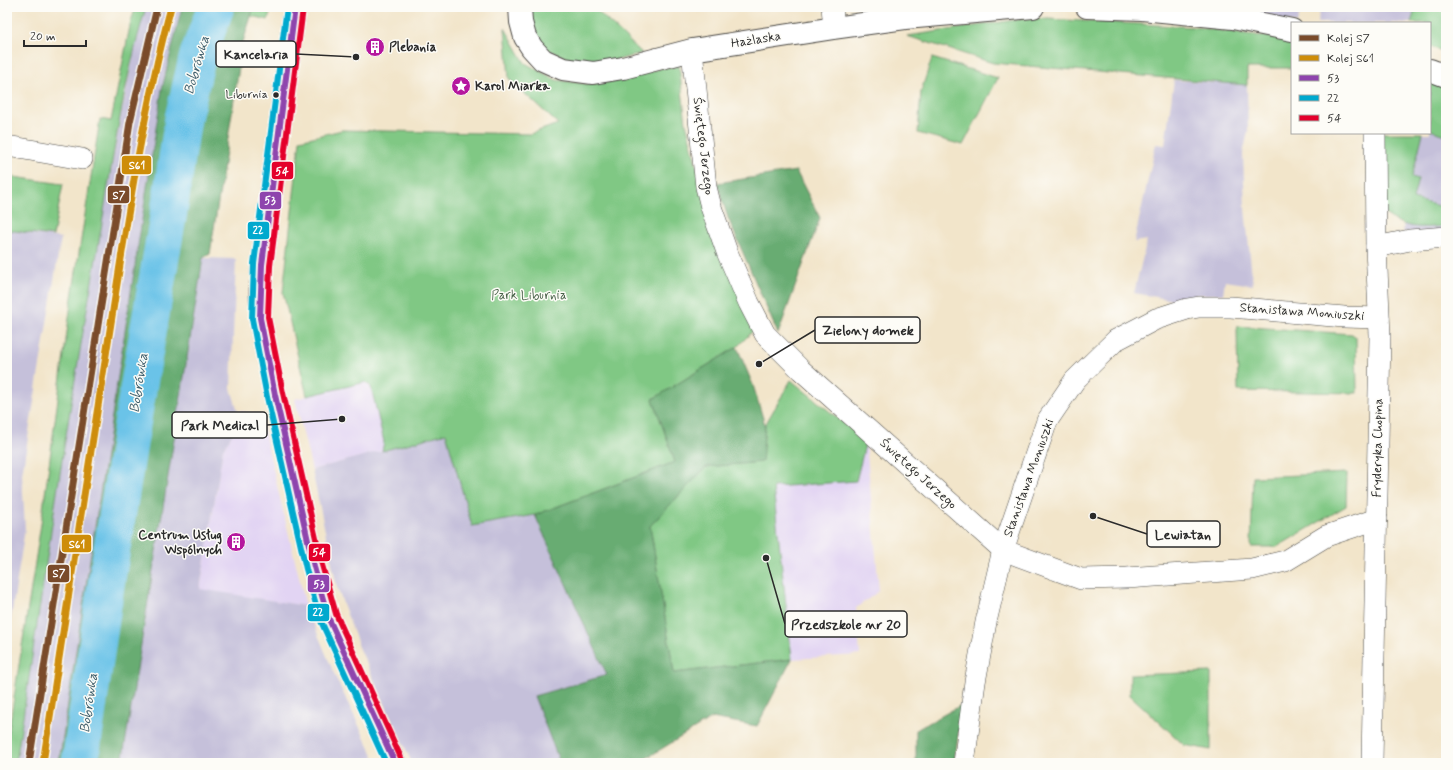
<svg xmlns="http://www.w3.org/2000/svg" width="1453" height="770" viewBox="0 0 1453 770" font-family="Mynerve,sans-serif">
<rect width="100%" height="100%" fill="#fdfcf7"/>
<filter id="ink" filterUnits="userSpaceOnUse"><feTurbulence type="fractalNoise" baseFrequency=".025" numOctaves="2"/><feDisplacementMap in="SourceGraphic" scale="8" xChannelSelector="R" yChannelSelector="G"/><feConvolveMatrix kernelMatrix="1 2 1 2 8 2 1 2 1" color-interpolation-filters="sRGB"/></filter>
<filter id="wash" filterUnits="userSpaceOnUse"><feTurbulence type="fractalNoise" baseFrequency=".012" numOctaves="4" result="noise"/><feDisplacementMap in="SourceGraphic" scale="16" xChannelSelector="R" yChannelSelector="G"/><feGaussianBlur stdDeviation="0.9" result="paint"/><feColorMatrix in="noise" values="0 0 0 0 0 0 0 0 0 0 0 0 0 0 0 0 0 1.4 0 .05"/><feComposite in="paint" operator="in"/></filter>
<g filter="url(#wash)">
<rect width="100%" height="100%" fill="#f2e5ca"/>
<g fill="#e2d4f3">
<path d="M791,380L866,441L879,591L856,608L860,655L792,659L761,462L765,425Z"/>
<path d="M365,382L371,387L384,442L382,451L312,470L295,399Z"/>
<path d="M241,411L260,415L306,606L200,590L223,449L235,430L238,412Z"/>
</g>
<g fill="#c5c0da">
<path d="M146,7H182L162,89L59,763H16L74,382L120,120L137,38Z"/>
<path d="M1198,7H1302L1297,23Z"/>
<path d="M1321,7H1416L1411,23H1317Z"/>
<path d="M1174,80L1247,85L1248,131L1243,154L1245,209L1253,285L1225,281L1223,294L1196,295L1173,300L1134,293L1147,240L1134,242L1156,144L1165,145Z"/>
<path d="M1430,122L1446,126V233L1403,232L1406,186L1417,133H1430Z"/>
<path d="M7,230L61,238L22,474L25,529L7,643Z"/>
<path d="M203,258L236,259L231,388L238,412L235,430L223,449L200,589L306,606L336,678L377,763H122Z"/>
<path d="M446,433L472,526L535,515L607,675L534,696L560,763H412L359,647L337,587L312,470Z"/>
</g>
<g fill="#80c884" stroke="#567a58">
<path d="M136,7H146C122,86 111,171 97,253C66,422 42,593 16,763H7V742L41,524L70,310L100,119L111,121L131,21Z"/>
<path d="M254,7H272L268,20L251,16Z"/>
<path d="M530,7H593L642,53L607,63L569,59L547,49L534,35Z"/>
<path d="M1416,7H1446V52L1430,47V23H1411Z"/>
<path d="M1029,18L1194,27L1292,40V68H1247V85L993,63L907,36Z"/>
<path d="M505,28L525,63L556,80L587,84L615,81L662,68L679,66L686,123L714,235L756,328L737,347L653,399L675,462L535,515L472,526L446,433L382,451L384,442L371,387L366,382L307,396L283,292L300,140L342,130L530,134L558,124L509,79Z"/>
<path d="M932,58L998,78L963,145L918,133L921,91Z"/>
<path d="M1430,81L1446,87V135L1430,130Z"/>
<path d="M1382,133H1423L1412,177L1418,179L1413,199L1446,208V226C1420,228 1404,230 1383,212Z"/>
<path d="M7,176L63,184L53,236L7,230Z"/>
<path d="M1237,326L1352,334L1356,337L1357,393L1238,391Z"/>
<path d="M791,380L866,441L856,481L773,487L792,659L674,673L650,526L706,467L761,462L765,425Z"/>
<path d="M1347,473L1346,506L1277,547H1251L1253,477Z"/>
<path d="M1211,672V750L1184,745L1130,695V675Z"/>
</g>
<g fill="#68ac72" stroke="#4a6c4e">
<path d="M182,7H254L243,42L210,254L203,258L122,763H59L162,89Z"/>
<path d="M796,171L820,218L778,334L728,218L717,183Z"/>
<path d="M737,347L753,385L765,425L762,462L706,467L650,526L674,673L792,659L757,726L712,718L645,759L648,763H560L534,696L607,675L535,515L675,462L653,399Z"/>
<path d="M963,704L954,763H916V730Z"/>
</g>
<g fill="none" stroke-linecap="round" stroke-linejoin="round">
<path stroke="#6ac3e8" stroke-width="37" d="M80,763L106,585L134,413L169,211L183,118L198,55L216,7"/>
</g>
</g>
<g filter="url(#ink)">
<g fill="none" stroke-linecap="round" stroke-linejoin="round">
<g stroke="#494743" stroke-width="22">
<g id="minor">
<path d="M832,7L834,28"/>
<path d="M692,50L706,187L711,207L727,252L749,303L765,334L801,370L1003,550L1081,579L1127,578L1252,569L1285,561L1326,536L1377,519"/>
<path d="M7,146L82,159"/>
<path d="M1376,247L1410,240L1446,237"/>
<path d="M964,763L975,682L986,622L1003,550L1047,421L1075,380L1116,340L1156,319L1187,309L1199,307H1231L1344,317L1379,318"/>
<path d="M1372,763L1380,335L1376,247L1375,133"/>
</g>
</g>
<g stroke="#494743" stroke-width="24">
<g id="tertiary">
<path d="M295,7L262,265L260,295V318L275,395L314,567L328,617L395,763"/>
<path d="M520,7L521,22L525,37L532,48L543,60L563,69L593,73L623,68L692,50L834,28L905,18L1033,7"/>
<path d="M1087,7L1142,9L1233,18L1292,30"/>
<path d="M1430,70L1446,76"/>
</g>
</g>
<use href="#minor" stroke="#fff" stroke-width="21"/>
<use href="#tertiary" stroke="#fff" stroke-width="22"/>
<g stroke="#fdfcf7" stroke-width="9">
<path id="bus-1" d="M295,7L262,265L260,318L275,395L314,567L328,617L395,763"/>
</g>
<g stroke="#fdfcf7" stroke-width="9">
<path id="bus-2" d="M287,7L254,264L252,319L267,397L306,569L320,619L386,763"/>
</g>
<g stroke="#fdfcf7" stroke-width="9">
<path id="bus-3" d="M303,8L270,266L268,317L283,393L322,565L336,614L402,760"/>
</g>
<use href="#bus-1" stroke="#8e44ad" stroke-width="6"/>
<use href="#bus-2" stroke="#00a9ce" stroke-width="6"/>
<use href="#bus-3" stroke="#e4002b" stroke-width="6"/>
<g stroke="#fdfcf7" stroke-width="10">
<path id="rail-1" d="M29,763L130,122L157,7"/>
</g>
<g stroke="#fdfcf7" stroke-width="10">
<path id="rail-2" d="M43,763C65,621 86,478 109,336C126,226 142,115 171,7"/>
</g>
<use href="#rail-1" stroke="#7a4b2a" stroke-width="7"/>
<use href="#rail-2" stroke="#ce8d09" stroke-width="7"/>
</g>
</g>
<defs>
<g id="building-disc" transform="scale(1)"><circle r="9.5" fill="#b5179e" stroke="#fdfcf7"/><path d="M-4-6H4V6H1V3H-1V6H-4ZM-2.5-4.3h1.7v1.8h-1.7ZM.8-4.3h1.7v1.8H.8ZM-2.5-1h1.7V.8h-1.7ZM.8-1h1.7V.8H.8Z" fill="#fff"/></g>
<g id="sight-disc" transform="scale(1)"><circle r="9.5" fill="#b5179e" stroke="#fdfcf7"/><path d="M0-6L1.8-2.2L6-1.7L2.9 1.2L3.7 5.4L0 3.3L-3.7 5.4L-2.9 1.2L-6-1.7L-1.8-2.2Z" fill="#fff"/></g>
</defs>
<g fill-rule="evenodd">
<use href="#building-disc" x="375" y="47"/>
<use href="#sight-disc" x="461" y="86"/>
<use href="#building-disc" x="236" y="542"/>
</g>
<circle fill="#2b2b2b" stroke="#fdfcf7" stroke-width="1.5" cx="276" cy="95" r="3.5"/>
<g text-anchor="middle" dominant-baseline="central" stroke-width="3" stroke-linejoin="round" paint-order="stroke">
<g font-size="12" fill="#2b2b2b" stroke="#fdfcf7" text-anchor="end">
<text x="268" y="95">Liburnia</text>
</g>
<g font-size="13" fill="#2b2b2b" stroke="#fdfcf7">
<text transform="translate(756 40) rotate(-9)">Hażlaska</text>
<text transform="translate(703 146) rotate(83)">Świętego Jerzego</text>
<text transform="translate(1302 312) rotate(4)">Stanisława Moniuszki</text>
<text transform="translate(1378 448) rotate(-89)">Fryderyka Chopina</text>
<text transform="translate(918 474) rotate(42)">Świętego Jerzego</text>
<text transform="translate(1029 478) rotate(-70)">Stanisława Moniuszki</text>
</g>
<g font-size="13" font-weight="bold" fill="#2b2b2b" stroke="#fdfcf7" text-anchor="start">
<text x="389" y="47">Plebania</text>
<text x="475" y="86">Karol Miarka</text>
<text x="222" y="535" text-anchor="end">Centrum Usług<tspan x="222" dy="15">Wspólnych</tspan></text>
</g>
<g font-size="13" fill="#49624a" stroke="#fdfcf7">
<text x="529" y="295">Park Liburnia</text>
</g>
<g font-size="14" font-style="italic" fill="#41606d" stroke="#fdfcf7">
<text transform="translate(197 65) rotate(-74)">Bobrówka</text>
<text transform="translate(139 383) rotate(-81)">Bobrówka</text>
<text transform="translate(89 703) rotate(-82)">Bobrówka</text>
</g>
</g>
<path fill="none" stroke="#2b2b2b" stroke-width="1.5" d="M356 57L296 54M759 364L815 330M342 419L267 425M1093 516L1147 534M766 558L785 624"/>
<g fill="#2b2b2b" stroke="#fdfcf7" stroke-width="1.5">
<circle cx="356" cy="57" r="4"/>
<circle cx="759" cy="364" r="4"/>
<circle cx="342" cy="419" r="4"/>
<circle cx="1093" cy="516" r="4"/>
<circle cx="766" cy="558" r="4"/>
</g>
<g fill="#fdfcf7" stroke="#2b2b2b" stroke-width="1.5">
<rect x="216" y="41" width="80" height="26" rx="4"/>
<rect x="815" y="317" width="105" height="26" rx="4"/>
<rect x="172" y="412" width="95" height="26" rx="4"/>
<rect x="1147" y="521" width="73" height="26" rx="4"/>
<rect x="785" y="611" width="122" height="26" rx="4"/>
</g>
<g font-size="14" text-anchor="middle" font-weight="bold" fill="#2b2b2b">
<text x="256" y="59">Kancelaria</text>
<text x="868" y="335">Zielony domek</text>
<text x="220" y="430">Park Medical</text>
<text x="1183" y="539">Lewiatan</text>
<text x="846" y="629">Przedszkole nr 20</text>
</g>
<g stroke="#fdfcf7" stroke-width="1.5">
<rect x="121" y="155" width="31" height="20" rx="4" fill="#ce8d09"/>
<rect x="271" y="161" width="23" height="19" rx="4" fill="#e4002b"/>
<rect x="107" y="185" width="23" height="19" rx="4" fill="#7a4b2a"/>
<rect x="259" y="191" width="23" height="19" rx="4" fill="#8e44ad"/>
<rect x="247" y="221" width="23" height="19" rx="4" fill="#00a9ce"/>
<rect x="61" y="534" width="31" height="19" rx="4" fill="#ce8d09"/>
<rect x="308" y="543" width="23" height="19" rx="4" fill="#e4002b"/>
<rect x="47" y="564" width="23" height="19" rx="4" fill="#7a4b2a"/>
<rect x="307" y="574" width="23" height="19" rx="4" fill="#8e44ad"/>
<rect x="307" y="603" width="23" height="19" rx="4" fill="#00a9ce"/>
</g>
<g font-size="11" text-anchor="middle" font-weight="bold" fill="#fff">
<text x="137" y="169">S61</text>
<text x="282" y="175">54</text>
<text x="119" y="199">S7</text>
<text x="270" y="204">53</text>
<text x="258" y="234">22</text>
<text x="77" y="548">S61</text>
<text x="319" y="556">54</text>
<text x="59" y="577">S7</text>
<text x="319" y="588">53</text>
<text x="318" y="616">22</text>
</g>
<rect width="1453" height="770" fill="none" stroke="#fdfcf7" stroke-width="24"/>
<rect x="1291" y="22" width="140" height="112" fill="#fdfcf7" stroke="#a9a8a5"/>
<rect x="1299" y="35" width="20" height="6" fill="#7a4b2a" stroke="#a9a8a5"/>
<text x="1327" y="42" font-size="12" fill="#2b2b2b">Kolej S7</text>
<rect x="1299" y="55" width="20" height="6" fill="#ce8d09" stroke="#a9a8a5"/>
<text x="1327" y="62" font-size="12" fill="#2b2b2b">Kolej S61</text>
<rect x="1299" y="75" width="20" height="6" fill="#8e44ad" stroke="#a9a8a5"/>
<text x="1327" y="82" font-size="12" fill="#2b2b2b">53</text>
<rect x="1299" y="95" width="20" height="6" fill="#00a9ce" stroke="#a9a8a5"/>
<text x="1327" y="102" font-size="12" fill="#2b2b2b">22</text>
<rect x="1299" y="115" width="20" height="6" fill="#e4002b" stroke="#a9a8a5"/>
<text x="1327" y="122" font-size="12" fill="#2b2b2b">54</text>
<path d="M24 40v6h62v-6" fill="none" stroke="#2b2b2b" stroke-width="2"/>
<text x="30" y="40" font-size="12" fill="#2b2b2b" stroke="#fdfcf7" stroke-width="3" paint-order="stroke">20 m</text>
</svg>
